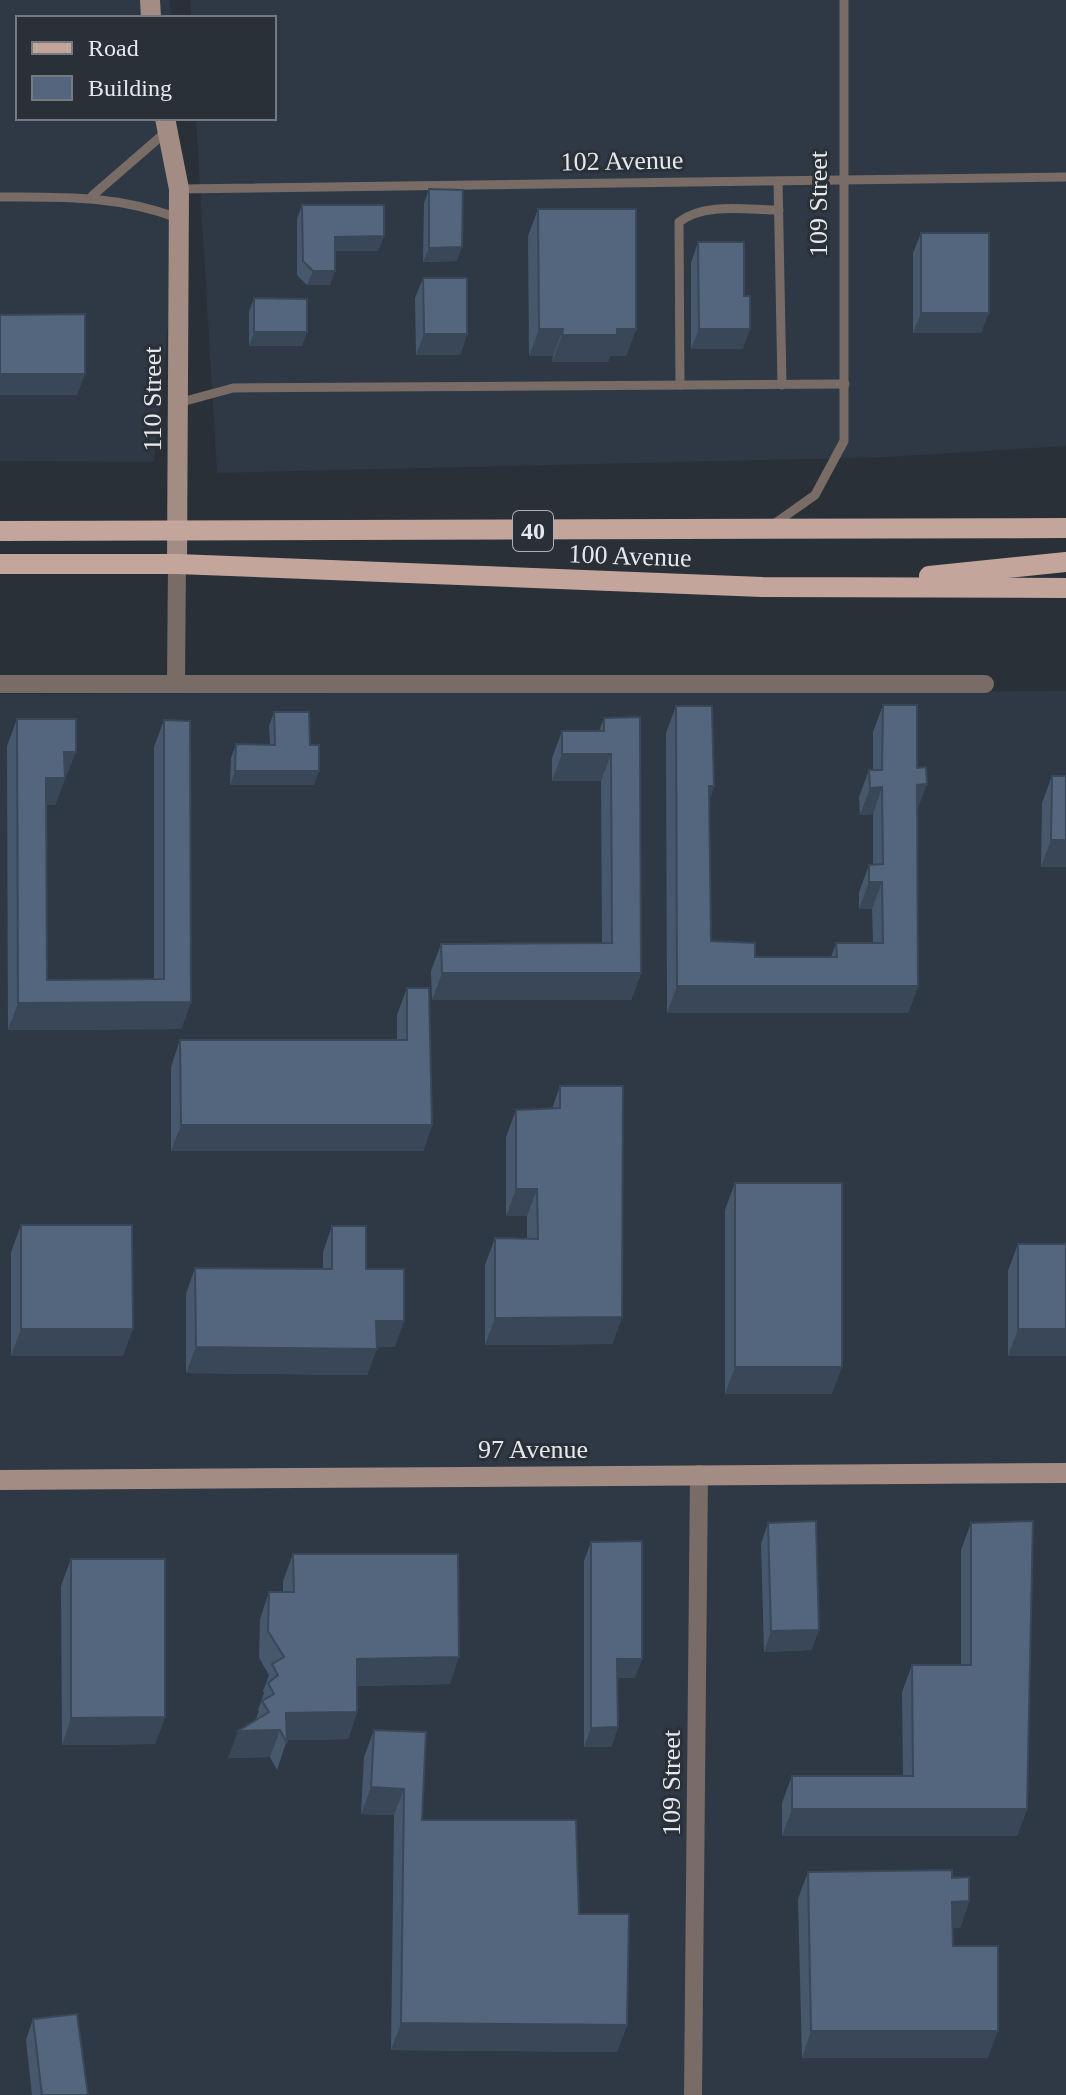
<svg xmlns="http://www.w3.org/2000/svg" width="1066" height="2095" viewBox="0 0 1066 2095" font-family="Georgia,serif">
<rect width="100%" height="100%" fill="#2a3037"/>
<g fill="#2f3945">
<path d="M0,0H170L171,18H18V118H176L179,218L154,462L0,461Z"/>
<path d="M190,0H1066V446L887,457L217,473L196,118H274V18H191Z"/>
<path d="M1066,691V2095H0V694Z"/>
</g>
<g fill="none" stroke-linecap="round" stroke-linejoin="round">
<g stroke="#796b66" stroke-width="9">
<path d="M778,181L782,385"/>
<path d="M179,189L1066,177"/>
<path d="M92,196L167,131"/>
<path d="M0,197C64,197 116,195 178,218"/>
<path d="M680,385L679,222C704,202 748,210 779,210"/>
<path d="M178,403L233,388L845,384"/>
<path d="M774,524L815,495L844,441V0"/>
</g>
<g stroke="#796b66" stroke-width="18">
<path d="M176,682L177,564"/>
<path d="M0,684H985"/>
<path d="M693,2095L699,1474"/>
</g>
<g stroke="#a38c84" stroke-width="20">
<path d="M150,0L151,18"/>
<path d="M165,118L179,189L177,564"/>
<path d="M0,1480L1066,1473"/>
</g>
<g stroke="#c3a59c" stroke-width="20">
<path d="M0,531L1066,528"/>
<path d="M0,564H177L762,587L1066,588"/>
<path d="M929,576L1066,562"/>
</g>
</g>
<g fill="#47586c">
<path d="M429,189L457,261L423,262L424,203Z"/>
<path d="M302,205L384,236L378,251H335L330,285H307L297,275V219Z"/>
<path d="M538,209L636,329L626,356H610L608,362H552L553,356H529L528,236Z"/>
<path d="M921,233L981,333H913V253Z"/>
<path d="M698,242L743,349H691V263Z"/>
<path d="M423,278L467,334L460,355H416L415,298Z"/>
<path d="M254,298L302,346H249V312Z"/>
<path d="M883,705L917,811L918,986L908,1013H667L666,733L676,706L714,786L709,801L711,941L755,957H831L836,943H873L872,909H859V892L869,865H873V814L860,815L859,797L869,770H873V732Z"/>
<path d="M274,712L310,745L314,785H230L231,758L236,744H270L269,726Z"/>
<path d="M640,717L641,973L631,1000H432L431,971L441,944L602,943L601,781H552V758L562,731H599L604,718Z"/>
<path d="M17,719L66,779H64L55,805H46L47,980L154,979V747L164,720L191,1002L181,1029L8,1030L7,746Z"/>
<path d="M1052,776L1066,867H1041L1042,803Z"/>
<path d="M407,988L432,1125L423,1151H171V1067L180,1040H397V1015Z"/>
<path d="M560,1086L622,1317L612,1344L485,1345V1265L495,1238H527V1216H506V1137L516,1110L552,1109Z"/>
<path d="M735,1183L832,1394H725V1210Z"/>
<path d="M21,1225L123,1356H11V1252Z"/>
<path d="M332,1226L366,1269L395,1347H377L367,1375L186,1373V1294L195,1268L323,1269V1252Z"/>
<path d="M1018,1244L1066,1356H1008V1271Z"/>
<path d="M768,1523L819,1630L811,1650L764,1652L761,1544Z"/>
<path d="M971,1523L1027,1809L1017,1836H782V1803L792,1776H903L902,1692L912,1665H961V1550Z"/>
<path d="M591,1542L635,1678H618V1727L611,1747H584V1561Z"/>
<path d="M293,1554L450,1684L357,1686V1712L348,1739L287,1740L277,1770L270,1757L228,1758L255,1721L259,1711L258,1710L264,1693L263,1691L269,1675L259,1658L260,1619L269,1592H283V1581Z"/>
<path d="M71,1559L165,1717L155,1744L62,1745L61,1586Z"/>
<path d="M374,1730L422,1820L579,1914L627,2025L617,2052L391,2050L394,1815L361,1814L364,1757Z"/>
<path d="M808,1872L952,1878L969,1901L960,1928H953V1946L988,2058H802L798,1899Z"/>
<path d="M33,2019L88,2095H32L26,2040Z"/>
</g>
<g fill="#3a4758">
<path d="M384,236L378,251H330L335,237Z"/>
<path d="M462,247L457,261L423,262L429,248Z"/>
<path d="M313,271H335L330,285H307Z"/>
<path d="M921,313H989L981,333H913Z"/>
<path d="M539,329H563L553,356H529Z"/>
<path d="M617,329H636L626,356H610L608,362H552L562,335Z"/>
<path d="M699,329H750L743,349H691Z"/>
<path d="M254,332H307L302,346H249Z"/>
<path d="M424,334H467L460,355H416Z"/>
<path d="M0,374H85L77,395H0Z"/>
<path d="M64,752H76L55,805H36L46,778Z"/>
<path d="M562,754H611L601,781H552Z"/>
<path d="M235,771H319L314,785H230Z"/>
<path d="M927,784L917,811V785Z"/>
<path d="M709,786H714L705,813Z"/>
<path d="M882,787L873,814L860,815L870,788Z"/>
<path d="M1051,840H1066V867H1041Z"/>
<path d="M869,882H882L872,909H859Z"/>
<path d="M442,973H641L631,1000H432Z"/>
<path d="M677,986H918L908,1013H667Z"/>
<path d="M191,1002L181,1029L8,1030L18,1003Z"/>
<path d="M181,1125H432L423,1151H171Z"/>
<path d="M516,1189H537L527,1216H506Z"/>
<path d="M622,1317L612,1344L485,1345L495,1318Z"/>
<path d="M376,1321H404L395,1347H367Z"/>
<path d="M21,1329H133L123,1356H11Z"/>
<path d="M1018,1329H1066V1356H1008Z"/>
<path d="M196,1347L377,1349L367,1375L186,1373Z"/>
<path d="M735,1367H842L832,1394H725Z"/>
<path d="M819,1630L811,1650L764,1652L771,1631Z"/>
<path d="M459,1657L450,1684L347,1686L357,1659Z"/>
<path d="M617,1659H642L635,1678H610Z"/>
<path d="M357,1712L348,1739L286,1740L280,1730L270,1757L228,1758L238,1731L286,1713Z"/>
<path d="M165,1717L155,1744L62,1745L71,1718Z"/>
<path d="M618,1727L611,1747H584L591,1728Z"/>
<path d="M371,1787L404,1789L394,1815L361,1814Z"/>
<path d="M792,1809H1027L1017,1836H782Z"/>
<path d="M969,1901L960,1928H942L952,1902Z"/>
<path d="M401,2023L627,2025L617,2052L391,2050Z"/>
<path d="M811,2031H998L988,2058H802Z"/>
</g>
<g fill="#53667d" stroke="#3a4758" stroke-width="2">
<path d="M429,189L463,190L462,247L429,248Z"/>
<path d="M302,205H384V236L335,237V271H313L303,261Z"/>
<path d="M538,209H636V329H617V335H562L563,329H539Z"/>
<rect x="921" y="233" width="68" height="80"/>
<path d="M698,242H744V296H750V329H699Z"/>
<path d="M423,278H467V334H424Z"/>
<path d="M254,298L307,299V332H254Z"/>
<path d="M85,314V374H0V315Z"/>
<path d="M883,705H917V768L926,767L927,784L917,785L918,986H677L676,706H712L714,786H709L711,941L755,943V957H837L836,943H883L882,882H869V865L883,864L882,787L870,788L869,770H882Z"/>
<path d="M274,712H309L310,745H319V771H235L236,744L275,745Z"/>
<path d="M640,717L641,973H442L441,944L612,943L611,754H562V731H604V718Z"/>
<path d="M17,719H76V752H64L65,778H46L47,980L164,979V720L190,721L191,1002L18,1003Z"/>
<path d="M1052,776H1066V840H1051Z"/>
<path d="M407,988H429L432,1125H181L180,1040H407Z"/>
<path d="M560,1086H623L622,1317L495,1318V1238L538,1239L537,1189H516V1110L560,1108Z"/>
<rect x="735" y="1183" width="107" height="184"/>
<path d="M21,1225H132L133,1329H21Z"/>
<path d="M332,1226H366V1269H404V1321H376L377,1349L196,1347L195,1268L332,1269Z"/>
<rect x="1018" y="1244" width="48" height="85"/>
<path d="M816,1521L819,1630L771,1631L768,1523Z"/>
<path d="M1033,1521L1027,1809H792V1776H913L912,1665H971V1523Z"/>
<path d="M642,1541V1659H617L618,1727L591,1728V1542Z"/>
<path d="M293,1554H458L459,1657L357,1659V1712L286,1713L287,1743L280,1730L238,1731L269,1712L262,1701L274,1694L268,1683L278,1675L272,1664L284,1657L268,1631L269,1592H294Z"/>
<path d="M71,1559H165V1717L71,1718Z"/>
<path d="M374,1730L426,1732L422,1820H576L579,1914H629L627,2025L401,2023L404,1789L371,1787Z"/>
<path d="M952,1870V1878L969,1877V1901L952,1902L953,1946H998V2031H811L808,1872Z"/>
<path d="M77,2014L88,2095H42L33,2019Z"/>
</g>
<g text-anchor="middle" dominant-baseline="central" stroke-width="6" stroke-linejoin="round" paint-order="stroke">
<rect fill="#2a3037" stroke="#adb2b6" stroke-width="2" x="513" y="511" width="40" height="40" rx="6"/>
<g font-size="24" font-weight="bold" fill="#e5e9ed">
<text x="533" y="531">40</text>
</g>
<g font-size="26" fill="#e5e9ed" stroke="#2a3037">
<text transform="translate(622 161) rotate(-1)">102 Avenue</text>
<text transform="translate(818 204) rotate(-90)">109 Street</text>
<text transform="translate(152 399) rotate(-90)">110 Street</text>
<text transform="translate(630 556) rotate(2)">100 Avenue</text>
<text x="533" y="1449">97 Avenue</text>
<text transform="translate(671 1783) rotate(-90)">109 Street</text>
</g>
</g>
<rect x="16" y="16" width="260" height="104" fill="#2a3037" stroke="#757a80" stroke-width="2"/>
<rect x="32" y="42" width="40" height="12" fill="#c3a59c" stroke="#757a80" stroke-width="2"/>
<text x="88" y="56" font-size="24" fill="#e5e9ed">Road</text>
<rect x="32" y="76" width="40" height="24" fill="#53667d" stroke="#757a80" stroke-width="2"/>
<text x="88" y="96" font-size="24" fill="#e5e9ed">Building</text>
</svg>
